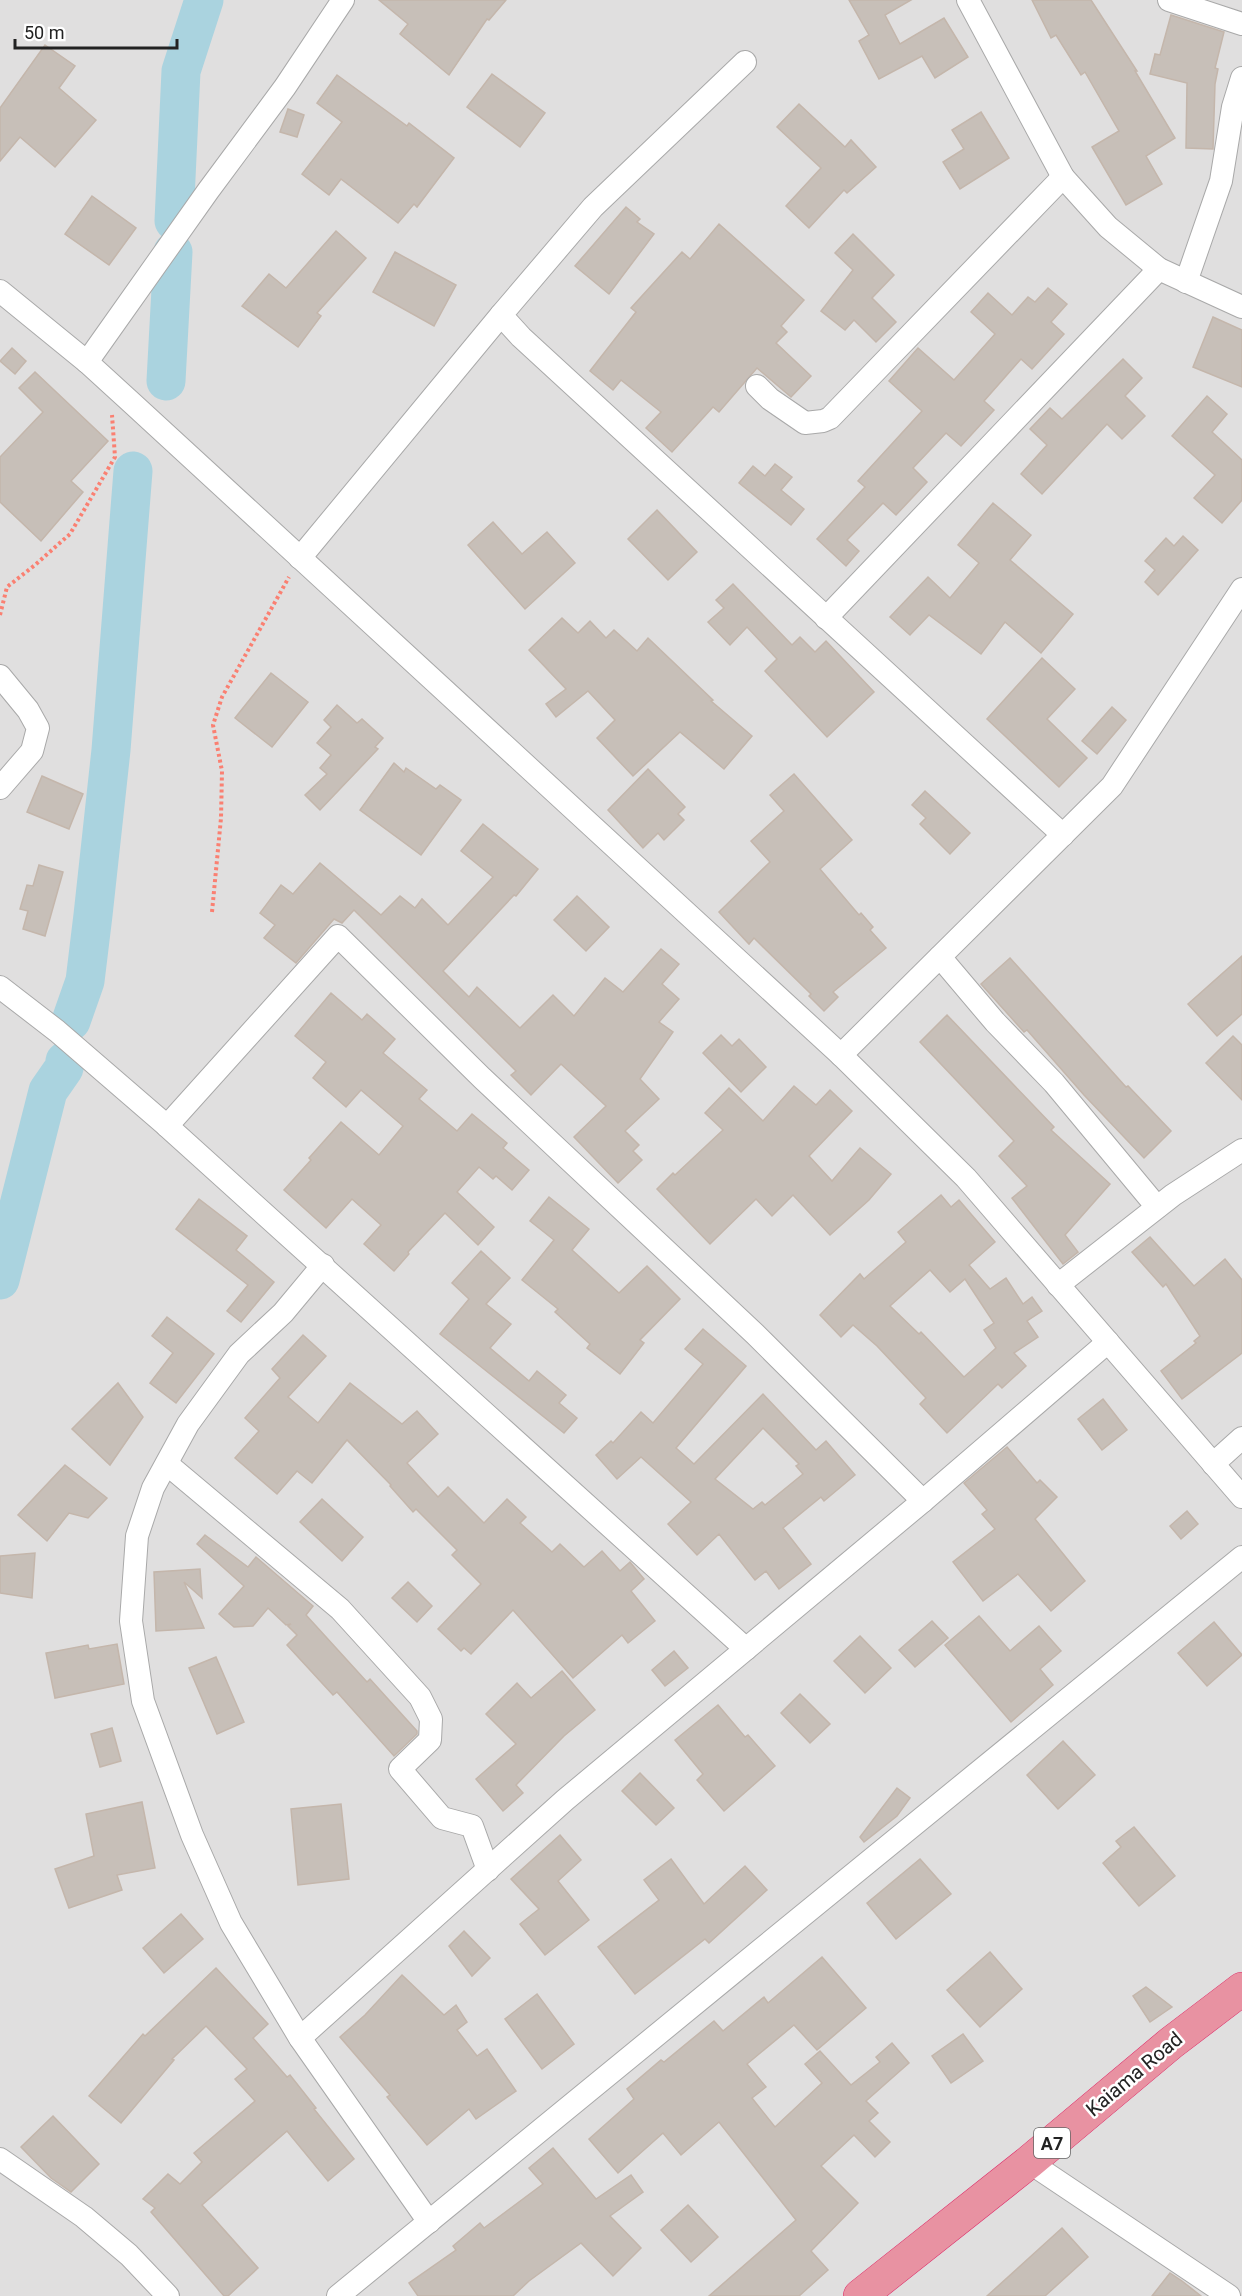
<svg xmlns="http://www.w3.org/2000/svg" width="1242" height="2296" viewBox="0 0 1242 2296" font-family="Roboto,sans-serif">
<rect width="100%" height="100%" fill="#f2efe9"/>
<rect fill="#e0dfdf" x="0" y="0" width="1242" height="2296"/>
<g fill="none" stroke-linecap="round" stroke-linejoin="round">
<g stroke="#aad3df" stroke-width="39">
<path d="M174,221L181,71L204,0"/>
<path d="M166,381L173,252"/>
<path d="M71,1021L85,981L93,915L111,750L133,471"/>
<path d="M0,1280L48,1091L64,1068L65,1061"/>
</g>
</g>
<g fill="#c7bfb8" stroke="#c4b6ab" stroke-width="1.5" fill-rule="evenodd">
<path d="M379,0H506L489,20L487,19L449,75L400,34L408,24Z"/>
<path d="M849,0H911L885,15L900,44L944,18L968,57L935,78L922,56L879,79L859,41L869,35Z"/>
<path d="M1032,0H1091L1137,71H1135L1175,138L1146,156L1162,184L1126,205L1092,147L1119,131L1085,72L1081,75L1056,35L1051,38Z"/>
<path d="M1171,15L1224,32L1215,68L1218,69L1215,84L1213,149L1186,148L1187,83L1150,74L1155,54L1160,55Z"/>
<path d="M45,45L75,66L59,88L96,120L55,167L20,137L0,161V108Z"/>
<path d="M492,74L545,113L520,147L467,107Z"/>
<path d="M337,75L407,126L409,123L454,158L417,207L414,204L398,223L341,179L329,195L302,174L342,122L317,103Z"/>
<path d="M799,104L845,147L851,140L876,167L847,193L844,190L809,228L786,206L821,168L777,127Z"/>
<path d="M288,109L304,115L297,137L280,132Z"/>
<path d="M981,112L1009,158L960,189L943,162L964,149L952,130Z"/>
<path d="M92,196L136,228L109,265L65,234Z"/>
<path d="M626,207L640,219L637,222L654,234L609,294L575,266Z"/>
<path d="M719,224L804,300L781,326L787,332L776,343L811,376L791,397L757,368L719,412L713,407L672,452L646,428L661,412L621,380L613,390L590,371L636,312L631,308L682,252L690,259Z"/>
<path d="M336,231L366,258L317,313L321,316L298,347L242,306L269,274L286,288Z"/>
<path d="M853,234L894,275L872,298L896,322L876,342L854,320L845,330L821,311L853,270L835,253Z"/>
<path d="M395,252L456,285L434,326L373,292Z"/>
<path d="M1048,288L1067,304L1051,322L1064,334L1032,369L1021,359L984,401L994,410L961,446L946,433L913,468L927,482L896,515L883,503L847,540L859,551L846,566L817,539L865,487L858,481L922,411L889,381L918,348L954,380L995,334L971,312L988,293L1012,315L1028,297L1035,302Z"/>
<path d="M1213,317L1242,330V387L1193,367Z"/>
<path d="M12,348L26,361L15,374L0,361Z"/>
<path d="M1123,359L1142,378L1125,396L1145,416L1122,439L1107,424L1042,494L1021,474L1047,445L1030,429L1050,408L1062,419Z"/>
<path d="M35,372L108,441L71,481L83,492L41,541L0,502V457L43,412L19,388Z"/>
<path d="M1207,396L1227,414L1212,432L1242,460V500L1222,523L1194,498L1215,475L1172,436Z"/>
<path d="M775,464L792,477L781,490L804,509L791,525L739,483L753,466L765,476Z"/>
<path d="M993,503L1031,535L1010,560L1073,614L1041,653L1005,622L981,654L929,615L910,635L890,617L928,577L950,598L979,563L958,545Z"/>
<path d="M657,510L697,552L668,580L628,539Z"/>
<path d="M493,522L522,554L547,532L575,563L525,609L468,545Z"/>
<path d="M1183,536L1198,550L1158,595L1145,582L1155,570L1145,561L1166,538L1174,546Z"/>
<path d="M733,584L792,645L800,637L815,652L826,641L874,692L827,737L765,671L777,659L747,627L730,645L708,622L724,608L716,600Z"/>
<path d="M562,618L578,633L590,621L606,638L614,630L637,651L648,638L713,700L711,701L752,736L724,769L680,732L633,776L597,738L615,720L588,691L556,717L546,704L566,689L529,650Z"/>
<path d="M1042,658L1075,689L1047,719L1087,758L1059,787L987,719Z"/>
<path d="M271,673L308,702L272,747L235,718Z"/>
<path d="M337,705L357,723L362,719L383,738L375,747L378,749L320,810L305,795L327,774L320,768L331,755L317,743L331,727L324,720Z"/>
<path d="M1112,707L1126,720L1097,754L1082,741Z"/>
<path d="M394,763L404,772L406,768L436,789L440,785L461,800L421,855L360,810Z"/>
<path d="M648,769L685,807L678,814L684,820L664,840L658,833L643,848L608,810Z"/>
<path d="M794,774L852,840L820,869L859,915L861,913L873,927L870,930L886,948L833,992L838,997L824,1011L809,996L811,994L754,938L749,944L719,912L770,862L751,841L784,811L770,795Z"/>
<path d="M42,776L83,794L69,829L27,812Z"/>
<path d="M925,791L970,833L950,854L920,824L926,818L912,805Z"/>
<path d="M483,824L538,869L516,896L514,895L443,971L469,997L477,987L520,1028L553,995L574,1016L605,978L623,992L661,949L679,964L662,984L679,999L659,1022L673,1032L640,1079L659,1099L625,1131L639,1145L633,1151L642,1160L618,1183L574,1137L606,1106L561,1064L531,1095L511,1075L516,1071L354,910L342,923L334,919L296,963L264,938L275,925L260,913L281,885L293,894L320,863L381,915L400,896L415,908L422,899L448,925L493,877L461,851Z"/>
<path d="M39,865L63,872L45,936L23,929L28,911L20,909L27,885L33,886Z"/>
<path d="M577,896L609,927L586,951L554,920Z"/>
<path d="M1242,956V1014L1217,1036L1188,1004Z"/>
<path d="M1010,958L1126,1087L1128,1086L1171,1131L1144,1158L1084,1095L1027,1030L1024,1032L981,984Z"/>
<path d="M331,993L362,1020L367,1014L395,1039L383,1053L427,1090L419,1099L457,1131L472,1114L507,1143L503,1148L529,1170L512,1190L496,1176L493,1179L479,1167L457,1192L494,1227L478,1245L445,1213L408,1252L409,1254L394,1271L364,1244L381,1225L352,1199L326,1228L284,1190L311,1160L309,1158L341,1122L379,1155L403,1126L361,1090L346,1107L313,1078L326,1062L295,1036Z"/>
<path d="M947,1015L1054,1127L1051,1130L1110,1184L1065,1235L1078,1252L1063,1264L1012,1198L1027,1186L999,1156L1014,1141L920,1042Z"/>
<path d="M721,1035L732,1046L739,1039L766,1067L741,1092L703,1053Z"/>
<path d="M1233,1036L1242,1045V1100L1206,1063Z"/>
<path d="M794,1086L816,1105L830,1090L852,1111L809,1156L832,1181L860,1148L891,1174L869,1200L830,1235L793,1195L772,1216L756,1199L710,1244L657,1189L673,1173L675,1175L723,1130L705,1113L729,1088L763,1121Z"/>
<path d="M941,1195L951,1207L959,1200L995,1242L969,1265L990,1289L1006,1278L1023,1304L1032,1297L1042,1311L1027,1321L1038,1337L1014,1353L1026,1366L1002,1388L998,1384L947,1433L920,1404L926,1398L877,1346L853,1325L841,1337L820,1315L860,1274L864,1279L906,1242L898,1232ZM930,1270L950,1292L965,1279L994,1323L984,1330L996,1348L964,1377L921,1332L919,1334L890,1306Z"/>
<path d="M549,1197L589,1229L572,1250L619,1293L647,1266L680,1299L640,1340L644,1343L620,1374L587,1348L590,1344L555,1312L558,1309L522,1280L554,1240L530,1221Z"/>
<path d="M199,1199L247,1236L236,1250L274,1282L241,1322L227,1311L248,1285L176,1229Z"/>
<path d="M1150,1237L1194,1286L1225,1259L1242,1280V1353L1182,1399L1161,1371L1196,1343L1194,1341L1200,1336L1166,1284L1163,1287L1132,1252Z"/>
<path d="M481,1251L510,1278L486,1304L511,1324L490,1348L529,1381L537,1371L566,1395L559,1403L577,1418L564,1433L440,1334L469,1299L452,1283Z"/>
<path d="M167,1317L214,1354L176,1403L150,1383L173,1353L152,1336Z"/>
<path d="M703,1329L746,1366L676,1448L694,1464L763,1394L816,1450L826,1441L855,1475L824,1501L821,1497L783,1528L811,1564L779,1589L766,1571L755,1580L719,1534L697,1555L668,1524L691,1502L641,1457L617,1479L596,1455L611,1441L613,1443L641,1412L653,1423L703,1364L685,1349ZM763,1428L799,1464L796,1466L803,1474L765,1505L762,1502L753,1509L715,1479Z"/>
<path d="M303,1335L326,1356L288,1397L318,1423L350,1383L402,1424L417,1411L438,1434L407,1463L438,1497L448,1487L484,1523L507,1499L526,1517L520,1523L552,1552L560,1544L584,1567L602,1551L620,1571L630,1562L644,1579L631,1591L655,1621L628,1643L622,1635L573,1678L513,1610L471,1654L464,1648L461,1651L438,1629L481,1584L452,1555L457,1550L416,1509L413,1512L390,1486L391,1485L347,1440L312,1483L297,1471L277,1494L235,1458L259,1431L245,1418L280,1378L272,1369Z"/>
<path d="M118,1383L143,1417L110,1465L72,1429Z"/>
<path d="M1103,1399L1127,1430L1102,1450L1078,1419Z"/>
<path d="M1007,1447L1037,1483L1040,1480L1057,1497L1035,1519L1085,1581L1051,1611L1018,1574L983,1601L953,1562L995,1529L982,1514L987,1510L964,1483Z"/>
<path d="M65,1465L107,1498L88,1518L69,1513L47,1541L18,1515Z"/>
<path d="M322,1499L363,1537L342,1561L300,1522Z"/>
<path d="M1187,1511L1198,1524L1181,1539L1170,1526Z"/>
<path d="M205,1535L248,1567L256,1557L313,1606L306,1615L367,1682L370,1679L417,1731V1734L394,1756L337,1692L333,1695L287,1645L297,1635L288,1626L291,1624L286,1625L268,1608L253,1626L234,1627L219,1614L244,1586L197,1544Z"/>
<path d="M35,1553L32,1598L0,1593V1556Z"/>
<path d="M200,1569L202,1598L184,1582L204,1628L156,1631L154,1572Z"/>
<path d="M408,1582L432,1606L417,1622L392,1598Z"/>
<path d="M979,1616L1010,1651L1039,1626L1061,1651L1040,1669L1053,1685L1011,1722L945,1645Z"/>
<path d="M932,1621L948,1638L915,1667L899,1650Z"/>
<path d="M1214,1622L1242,1655L1207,1686L1178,1653Z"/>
<path d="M860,1636L891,1668L865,1693L834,1661Z"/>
<path d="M117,1644L124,1684L55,1698L46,1653L88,1645L89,1649Z"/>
<path d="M674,1651L688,1668L665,1686L652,1670Z"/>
<path d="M216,1657L244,1722L217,1734L189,1668Z"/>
<path d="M562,1671L595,1710L564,1736L516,1785L523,1793L503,1811L476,1779L516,1744L486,1714L517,1683L531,1698Z"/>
<path d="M800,1694L830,1724L810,1743L781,1713Z"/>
<path d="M718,1705L745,1737L748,1735L775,1766L724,1811L697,1780L703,1774L675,1740Z"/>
<path d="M112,1728L121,1761L100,1767L91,1734Z"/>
<path d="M1063,1741L1095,1775L1058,1809L1027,1775Z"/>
<path d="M640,1773L674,1808L656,1825L622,1791Z"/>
<path d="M897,1788L910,1798L897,1816L864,1842L860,1837Z"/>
<path d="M142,1802L155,1868L117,1875L122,1890L69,1908L55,1869L94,1856L86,1814Z"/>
<path d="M341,1804L349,1879L298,1885L291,1809Z"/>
<path d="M1134,1827L1175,1876L1139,1906L1103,1863L1121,1847L1116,1841Z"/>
<path d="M560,1835L581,1860L558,1881L589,1920L545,1955L520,1924L539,1909L511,1879Z"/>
<path d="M671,1859L704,1904L745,1866L767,1890L709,1943L705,1939L635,1994L598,1947L659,1900L644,1880Z"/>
<path d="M920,1859L951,1894L896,1939L867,1903Z"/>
<path d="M181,1914L203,1939L164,1973L143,1948Z"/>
<path d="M464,1931L490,1958L472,1976L449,1946Z"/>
<path d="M990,1952L1022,1989L980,2027L947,1990Z"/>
<path d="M822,1957L866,2008L817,2050L794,2025L747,2064L766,2087L752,2098L775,2127L822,2083L805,2064L820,2051L851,2085L880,2062L876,2057L892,2043L909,2063L866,2101L878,2113L869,2121L890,2142L875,2157L854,2135L821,2166L858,2203L811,2251L828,2270L799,2296H709L796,2220L719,2122L681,2155L663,2133L618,2173L589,2139L634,2099L627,2089L661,2060L664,2062L714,2021L723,2031L764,1997L768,2003Z"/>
<path d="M216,1968L268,2024L253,2038L287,2077L290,2075L316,2108L314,2109L354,2159L328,2181L287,2131L202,2205L258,2268L228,2296H224L151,2212L155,2208L143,2199L168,2174L180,2184L202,2162L194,2153L255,2101L235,2079L247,2069L206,2026L172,2059L174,2060L121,2123L89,2096L143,2034L145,2036Z"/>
<path d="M402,1975L444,2015L456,2005L467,2022L457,2030L477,2056L487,2049L516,2091L476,2119L469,2109L427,2145L387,2097L390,2095L340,2037L365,2015Z"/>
<path d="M1146,1987L1172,2007L1150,2022L1133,1996Z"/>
<path d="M537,1994L574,2044L542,2069L505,2019Z"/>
<path d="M963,2034L983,2061L951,2083L932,2056Z"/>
<path d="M53,2116L99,2164L71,2192L51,2178L21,2147Z"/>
<path d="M553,2148L596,2199L631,2175L643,2192L610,2216L641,2248L613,2276L581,2243L529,2281L513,2296H418L409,2283L456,2250L453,2246L480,2223L484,2228L543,2184L529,2168Z"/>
<path d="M688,2205L718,2237L691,2262L661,2230Z"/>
<path d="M1062,2228L1088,2257L1045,2296H987Z"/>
<path d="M1170,2273L1182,2281L1201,2296H1152Z"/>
</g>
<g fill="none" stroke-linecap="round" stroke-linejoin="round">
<g stroke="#a9a9a9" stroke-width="24">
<g id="minor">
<path d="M968,0L1063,177L1108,227L1159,269L1242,307"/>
<path d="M1169,0L1242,24"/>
<path d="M745,62L593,207L501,315L521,337L1063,835"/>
<path d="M1186,282L1221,181L1233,107L1242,78"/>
<path d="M0,291L87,362L133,404L841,1055L966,1178L1242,1497"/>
<path d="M87,362L208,191L285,87L343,0"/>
<path d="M757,386L770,399L805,423L823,421L830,418L1063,177"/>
<path d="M300,558L501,315"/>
<path d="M826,618L1159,269"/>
<path d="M0,676L28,710L38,728L32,751L0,788"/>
<path d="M940,957L995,1022L1054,1083L1157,1207"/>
<path d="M0,987L57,1031L167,1126L746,1649"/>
<path d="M841,1055L1112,786L1242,589"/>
<path d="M167,1126L338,936L482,1078L755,1334L923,1501"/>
<path d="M323,1265L283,1313L239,1354L188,1424L153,1488L137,1536L131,1621L143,1701L192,1835L231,1923L300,2038L429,2222"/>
<path d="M1058,1285L1173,1195L1242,1150"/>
<path d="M167,1464L340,1609L420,1697L431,1719L430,1740L400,1769L442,1818L472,1826L488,1870"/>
<path d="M1213,1464L1242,1438"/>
<path d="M300,2038L565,1800L923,1501L1108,1342"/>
<path d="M0,2159L84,2217L129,2255L168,2296"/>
<path d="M1029,2162L1229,2296"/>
<path d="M338,2296C640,2050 939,1802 1242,1557"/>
</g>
</g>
<g stroke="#dc2a67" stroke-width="34">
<path id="highway" d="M860,2296L1029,2162L1171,2043L1242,1989"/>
</g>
<g stroke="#fa8072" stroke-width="4" stroke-dasharray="3 3" stroke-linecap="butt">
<path d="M0,615L7,587L35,565L70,534L115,457L112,415"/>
<path d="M212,912L221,818L222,771L213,725L222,697L289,577"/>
</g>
<use href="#minor" stroke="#fff" stroke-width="22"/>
<use href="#highway" stroke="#e892a2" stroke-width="33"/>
</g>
<g text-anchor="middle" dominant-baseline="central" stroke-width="5" stroke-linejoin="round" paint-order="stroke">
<rect fill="#fff" stroke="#646464" stroke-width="1.5" x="1034" y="2128" width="36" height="30" rx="4.5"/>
<g font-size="18" font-weight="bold" fill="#222">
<text x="1052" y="2143">A7</text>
</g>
<g font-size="20" fill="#222" stroke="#fff">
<text transform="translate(1134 2074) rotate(-40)">Kaiama Road</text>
</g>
</g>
<path d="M15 39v9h162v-9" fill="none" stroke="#222222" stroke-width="3"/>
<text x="24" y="39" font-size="18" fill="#222222" stroke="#ffffff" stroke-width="4.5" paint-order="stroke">50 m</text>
</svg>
